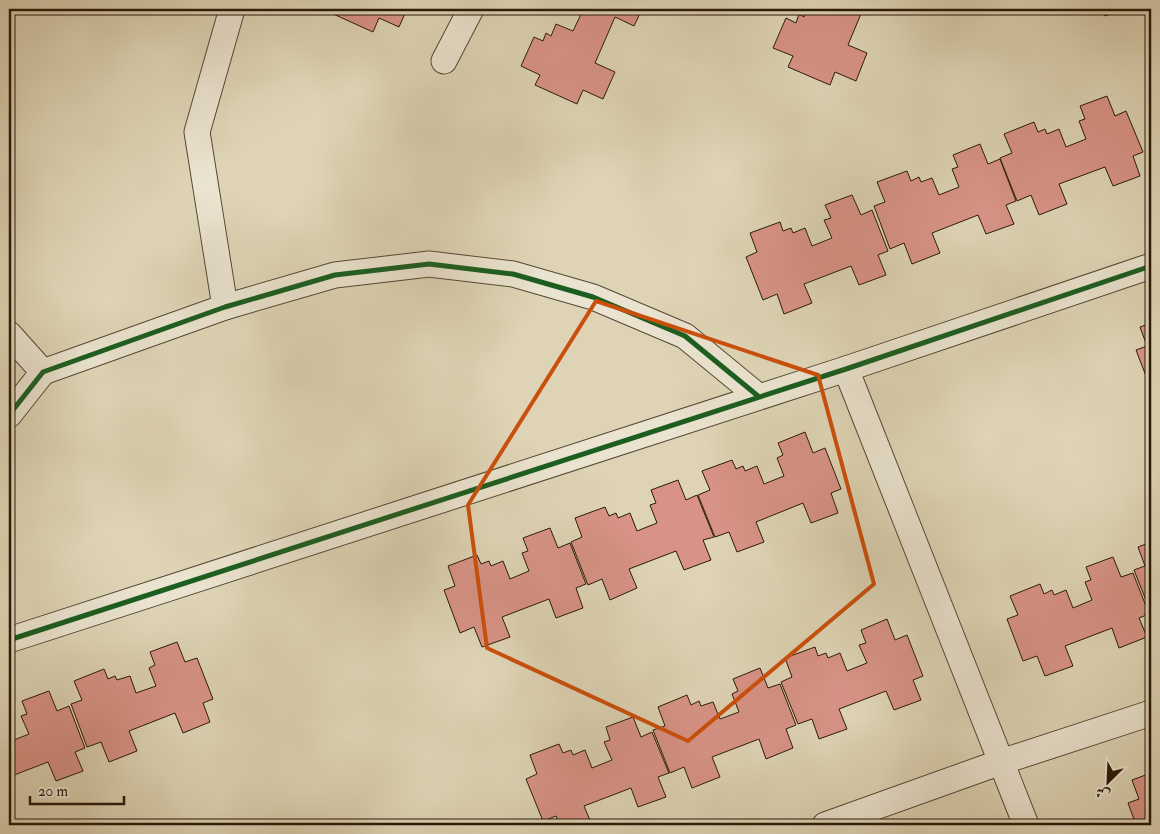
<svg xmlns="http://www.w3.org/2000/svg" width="1160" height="834" viewBox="0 0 1160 834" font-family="'IM FELL Double Pica',Amiri,serif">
<rect width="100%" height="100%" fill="#ded4b5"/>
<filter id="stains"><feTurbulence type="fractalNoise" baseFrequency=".004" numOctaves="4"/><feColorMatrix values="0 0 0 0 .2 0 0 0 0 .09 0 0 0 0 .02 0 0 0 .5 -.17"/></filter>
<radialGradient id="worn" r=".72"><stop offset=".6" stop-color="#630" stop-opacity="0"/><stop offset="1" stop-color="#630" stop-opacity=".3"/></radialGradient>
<g fill="#d89386" stroke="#29190a">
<path d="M333,9H407L399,27L379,18L373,32L331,13Z"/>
<path d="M575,9H642L634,26L615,17L595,63L615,72L603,99L583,90L577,104L535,85L540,75L521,66L534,37L543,41L546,33L551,36L556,24L573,31L582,12Z"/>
<path d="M807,9H817L826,12L828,9H863L848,45L867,53L856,81L835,72L830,85L788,67L793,56L773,48L786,18L796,23L799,14L804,17Z"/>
<path d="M1102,9H1125L1105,16Z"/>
<path d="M1107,96L1115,116L1126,111L1143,152L1133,156L1140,176L1113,186L1105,167L1059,184L1067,204L1039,215L1031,195L1017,201L1000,158L1012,153L1004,134L1034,122L1038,132L1045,129L1047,134L1059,129L1066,147L1086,139L1079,121L1085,119L1080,106Z"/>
<path d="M980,144L988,164L1000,159L1016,201L1006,205L1014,224L986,234L978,215L932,233L940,253L912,264L904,243L890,249L874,206L885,202L877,182L907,171L911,181L919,177L921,182L932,178L939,195L959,187L952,169L958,167L953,155Z"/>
<path d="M852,195L861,215L872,210L888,251L878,255L886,275L859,285L851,266L804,284L812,303L784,314L777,294L763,300L746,257L757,252L750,233L780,222L783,231L791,228L793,233L805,228L812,246L832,238L824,220L831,218L825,205Z"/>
<path d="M1151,323V389L1136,350L1147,346L1140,327Z"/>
<path d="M805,432L813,453L825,448L841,489L831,493L838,513L811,523L803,503L756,522L764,542L737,552L729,532L715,537L698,495L710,490L702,471L732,460L736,469L743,466L745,471L757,466L764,484L784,476L777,458L783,455L778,443Z"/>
<path d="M678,480L686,500L697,495L714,537L703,540L711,560L684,570L676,551L629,569L637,588L610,600L602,579L588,585L571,542L582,537L575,518L605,507L609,516L616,513L618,518L630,513L637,531L657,523L650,505L656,503L651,490Z"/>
<path d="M550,528L558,548L570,543L586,584L576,588L583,608L556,618L549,599L502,617L510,637L482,647L474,627L460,633L444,590L455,586L448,566L477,555L481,564L489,561L491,566L503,561L510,579L529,571L522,553L528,551L523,538Z"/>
<path d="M1151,542V613L1134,570L1145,566L1138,547Z"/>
<path d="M1113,557L1121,577L1133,573L1149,614L1139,618L1147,637L1119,648L1112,628L1065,646L1073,666L1045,676L1037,656L1023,661L1007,619L1018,615L1010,596L1040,584L1044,594L1052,590L1054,595L1066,590L1073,608L1092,600L1085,582L1091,580L1086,567Z"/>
<path d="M887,619L895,640L907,635L923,676L913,680L921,700L894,710L886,691L839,709L847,729L819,739L812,719L798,724L781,682L792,677L785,658L815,647L818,656L826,653L828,658L840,653L847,671L867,663L859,645L866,643L861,630Z"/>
<path d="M177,642L185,662L197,658L213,699L203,703L210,722L183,733L175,713L129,731L137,751L109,762L101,742L87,747L71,704L82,700L74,681L104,669L108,679L115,676L117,680L130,676L136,693L156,686L149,668L155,665L150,652Z"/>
<path d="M760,668L768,688L780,684L796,725L786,729L793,748L766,759L759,739L712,757L720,777L692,788L684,767L670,773L653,730L665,726L658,707L687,695L691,705L699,701L701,706L713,702L720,719L739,712L732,694L738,691L733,679Z"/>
<path d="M49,691L57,711L69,706L85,748L75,752L83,771L56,781L48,762L9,777V742L29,734L21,716L27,714L22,701Z"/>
<path d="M633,717L641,737L652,732L669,773L658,777L666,797L638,807L631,788L584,806L592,825H560L556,816L543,821L526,779L537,774L530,755L559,744L563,753L571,750L573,755L585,750L592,768L612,760L604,742L610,740L606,727Z"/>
<path d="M1151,773V825H1136L1128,803L1139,799L1132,780Z"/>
</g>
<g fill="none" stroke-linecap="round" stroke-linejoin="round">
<g stroke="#564835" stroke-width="27">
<g id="minor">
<path d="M444,61L471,9"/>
<path d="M225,307L197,132L232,9"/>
<path d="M9,334L43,372"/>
<path d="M846,369L1026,825"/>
<path d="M9,415L43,372L225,307L335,275L429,264L513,274L593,297L685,336L758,396"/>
<path d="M9,640L846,369L1151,266"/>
<path d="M825,825L1001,762L1151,713"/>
</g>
</g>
<use href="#minor" stroke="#eae3cf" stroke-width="25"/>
<g stroke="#eae3cf" stroke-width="8">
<g id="cycleway">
<path d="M9,415L43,372L225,307L335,275L429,264L513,274L593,297L685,336L758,396"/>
<path d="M9,640L846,369L1151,266"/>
</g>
</g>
<use href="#cycleway" stroke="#1b5e20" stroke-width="5"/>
</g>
<path fill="none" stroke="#cb4f0c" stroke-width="4" stroke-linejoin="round" d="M596,301L818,375L874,584L688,741L487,648L468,505Z"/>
<rect width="1160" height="834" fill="none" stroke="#ded4b5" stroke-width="30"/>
<rect x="10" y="10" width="1140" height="814" fill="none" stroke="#29190a" stroke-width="2.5"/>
<rect x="15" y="15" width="1130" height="804" fill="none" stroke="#29190a"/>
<g transform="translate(1108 782) rotate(204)" stroke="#eae3cf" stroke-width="4" paint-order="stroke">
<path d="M0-4L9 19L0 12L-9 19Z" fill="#29190a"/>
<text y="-8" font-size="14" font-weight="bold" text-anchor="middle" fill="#29190a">ش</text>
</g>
<path d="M30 796v8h94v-8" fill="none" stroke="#29190a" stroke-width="2.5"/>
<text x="38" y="796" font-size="15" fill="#29190a" stroke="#eae3cf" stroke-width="4" paint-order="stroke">20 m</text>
<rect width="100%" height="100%" filter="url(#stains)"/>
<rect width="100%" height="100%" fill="url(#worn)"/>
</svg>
